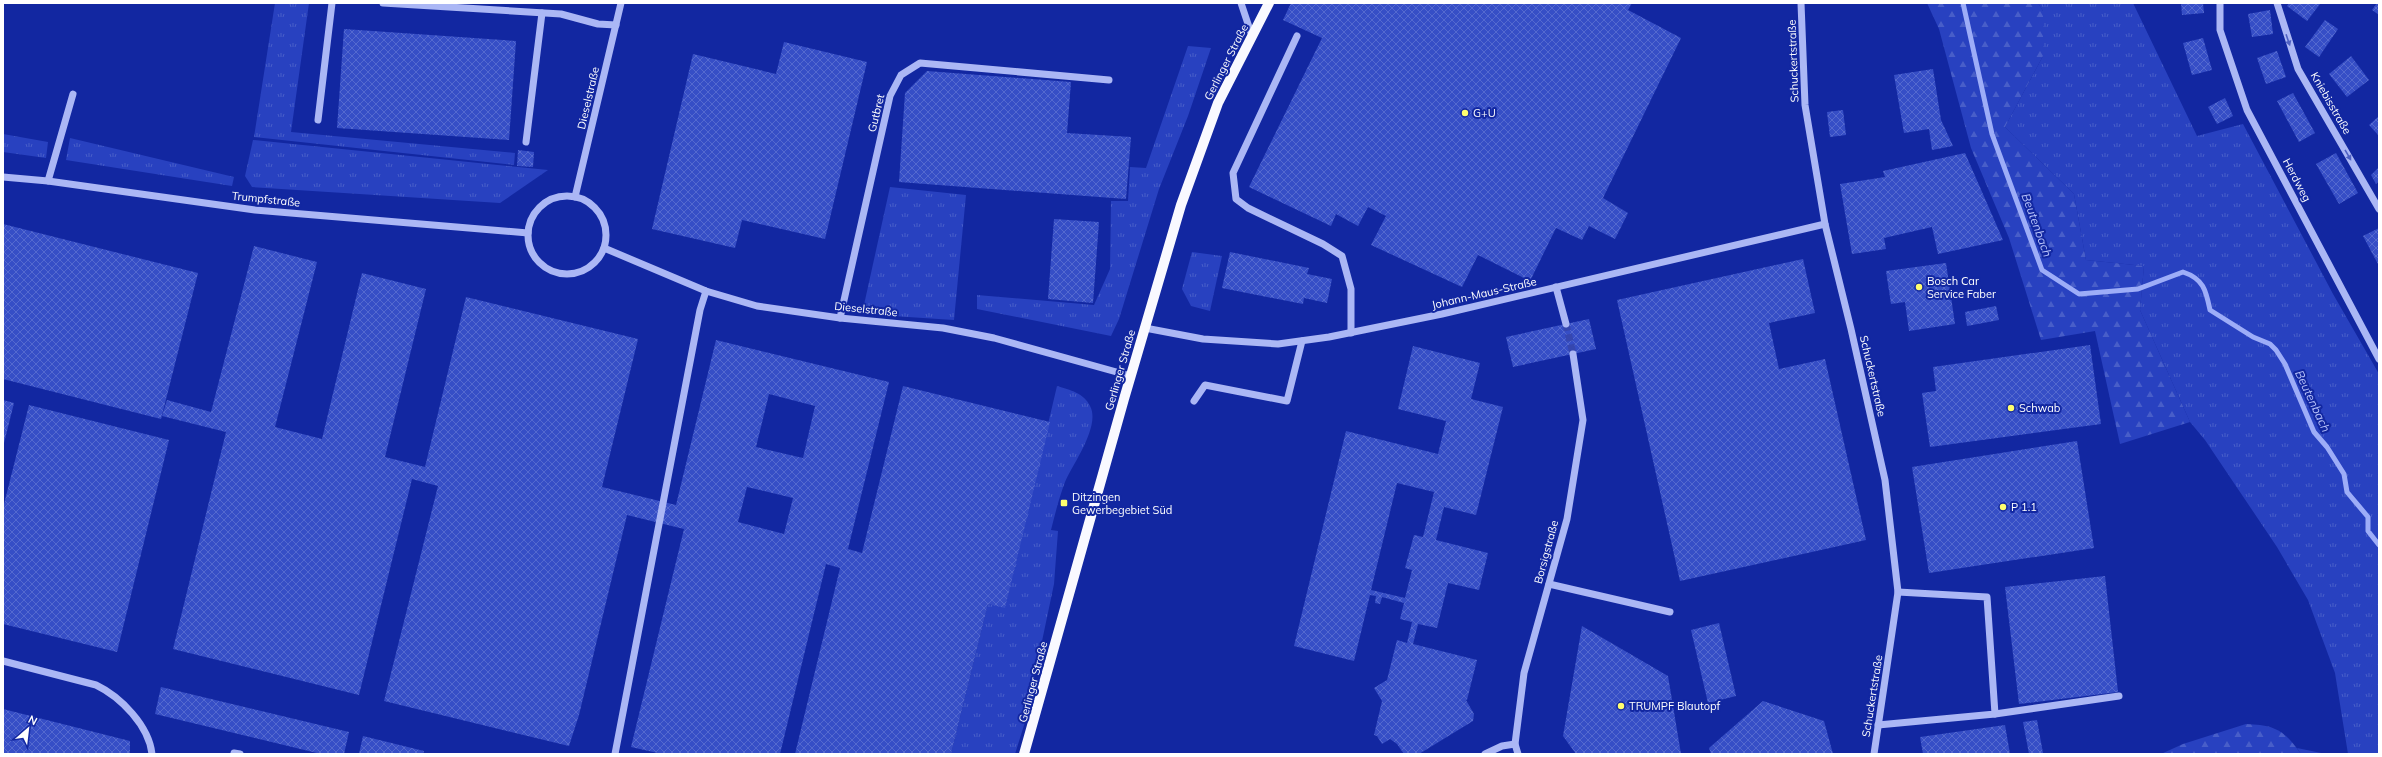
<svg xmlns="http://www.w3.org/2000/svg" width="2382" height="757" viewBox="0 0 2382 757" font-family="Mulish,sans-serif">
<defs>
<pattern id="grass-tufts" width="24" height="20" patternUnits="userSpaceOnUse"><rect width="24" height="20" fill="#2841c0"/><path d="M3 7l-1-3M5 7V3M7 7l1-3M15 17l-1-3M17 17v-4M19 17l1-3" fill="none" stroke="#485ec9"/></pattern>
<pattern id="forest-firs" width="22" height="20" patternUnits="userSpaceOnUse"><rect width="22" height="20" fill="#2841c0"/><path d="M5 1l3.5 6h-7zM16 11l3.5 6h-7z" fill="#485ec9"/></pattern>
<pattern id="building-cross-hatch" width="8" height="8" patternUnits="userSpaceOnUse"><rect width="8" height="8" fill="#364ec6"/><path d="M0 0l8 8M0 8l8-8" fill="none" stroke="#5469cf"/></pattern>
</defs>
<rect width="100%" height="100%" fill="#1227a1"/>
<g fill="url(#grass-tufts)">
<path d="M275,3H309L291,132L515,153L514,165L254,137Z"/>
<path d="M2038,3H2133L2197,136L2243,124L2333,294L2379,374V754H2348L2335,673L2308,600L2277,547L2205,440L2190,422L2140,310L2144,266L2086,260L2074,194L2005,127L2043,56V11Z"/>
<path d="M1188,46L1211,48L1188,116L1159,189L1119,319L1111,336L977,309V295L1094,305L1110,269L1111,201H1128L1130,167L1146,168Z"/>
<path d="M3,134L48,142L46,158L3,152Z"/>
<path d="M70,138L234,177L232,186L66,160Z"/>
<path d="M253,140L548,170L500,203L252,187L245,176Z"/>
<path d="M890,187L966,195L954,320L862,314Z"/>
<path d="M1192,252L1222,256L1210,311L1191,306L1182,289Z"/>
<path d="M1057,386C1070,390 1084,393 1090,406C1101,426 1072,465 1065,482C1059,498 1055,514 1051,530L1058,531L1054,584L1025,722L1015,754H951L988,604L1005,607Z"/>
<path d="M2297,748L2326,754H2301Z"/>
</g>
<g fill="url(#forest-firs)">
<path d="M1927,3H2038L2043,11V56L2005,127L2074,194L2086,260L2144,266L2140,310L2190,422L2120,444L2095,331L2041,340L2009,238L1971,148L1939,29Z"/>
<path d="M2246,724C2275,725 2284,730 2301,754H2161L2183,744Z"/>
</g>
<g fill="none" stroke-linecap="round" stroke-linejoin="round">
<path stroke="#9dadf8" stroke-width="5" d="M1963,3L1992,134L2042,270L2079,294L2138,289L2183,272C2204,279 2206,291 2210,310L2253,337L2270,344L2276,350L2285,364L2314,432L2327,447L2344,474L2347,492L2368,517V531L2379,545"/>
</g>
<g fill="url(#building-cross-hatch)" fill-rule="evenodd">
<path d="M1291,3H1632L1628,10L1681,38L1603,198L1628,213L1615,239L1589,226L1582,240L1556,228L1530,281L1478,255L1462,287L1371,245L1386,216L1368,207L1358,226L1336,214L1331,226L1249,187L1322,38L1283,20Z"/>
<path d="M2181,3H2203L2204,13L2182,15Z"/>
<path d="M2289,3H2318L2320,4L2307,21L2287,6Z"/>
<path d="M2377,3H2379V15L2372,10Z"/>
<path d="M2270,10L2273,34L2252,37L2248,14Z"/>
<path d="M2325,20L2338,29L2319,57L2305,47Z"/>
<path d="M344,29L516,41L509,140L337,128Z"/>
<path d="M2203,38L2212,70L2192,75L2183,43Z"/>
<path d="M784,42L867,62L825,239L742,220L735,248L652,229L693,54L776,74Z"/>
<path d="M2277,51L2286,77L2266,84L2257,58Z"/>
<path d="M2351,56L2369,80L2347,97L2329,74Z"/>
<path d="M1933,69L1941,120L1953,146L1932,150L1929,129L1904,133L1894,75Z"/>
<path d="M927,71L1071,82L1067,133L1131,137L1126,199L899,182L905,93Z"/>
<path d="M2293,93L2315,133L2299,142L2277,101Z"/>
<path d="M2225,98L2233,116L2217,124L2208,107Z"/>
<path d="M1843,110L1846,135L1830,137L1827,112Z"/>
<path d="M2379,116V136L2369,125Z"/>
<path d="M518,150L534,152L533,167L517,166Z"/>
<path d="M1965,153L2003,240L1938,254L1932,227L1884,238L1886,249L1852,254L1840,184L1885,177L1883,171Z"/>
<path d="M2336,153L2358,193L2339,204L2316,164Z"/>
<path d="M2379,167V181L2376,184L2371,175Z"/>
<path d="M1054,219L1099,222L1093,303L1048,299Z"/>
<path d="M3,224L198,273L161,419L3,379Z"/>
<path d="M2379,228V266L2363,236Z"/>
<path d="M254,246L317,262L275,427L322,439L362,273L426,289L385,457L425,467L466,297L638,339L602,487L676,505L716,340L889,382L848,549L862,553L903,386L1050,422L1005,608L988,604L951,754H795L840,568L826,564L780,754H662L631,747L684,529L627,515L579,715L569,746L384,701L438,486L412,479L359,695L173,649L226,432L162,416L167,400L211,412ZM769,394L815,406L803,458L756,447ZM747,487L793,498L784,534L738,522Z"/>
<path d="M1230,252L1309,268L1307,274L1332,279L1327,303L1304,298L1303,304L1222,288Z"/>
<path d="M1803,259L1815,313L1769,323L1779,369L1825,359L1866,540L1680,581L1617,300Z"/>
<path d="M1946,263L1955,324L1909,331L1905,302L1891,304L1886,271Z"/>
<path d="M1996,306L1999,320L1967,326L1965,312Z"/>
<path d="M1589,319L1596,349L1513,367L1506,337Z"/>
<path d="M2090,345L2101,424L1930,447L1922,393L1936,391L1933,367Z"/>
<path d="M1413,346L1480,363L1471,399L1503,407L1476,515L1444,507L1436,540L1488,553L1479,590L1448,583L1437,628L1418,624L1413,644L1477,660L1467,700H1466L1474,714L1473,721L1419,754H1404L1397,744L1390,739L1382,744L1377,736L1374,735L1382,701L1374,688L1387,680L1397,640L1407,643L1412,622L1400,619L1404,603L1382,597L1380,604L1375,603L1376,596L1370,595L1354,661L1294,646L1346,431L1438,454L1446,421L1398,409ZM1397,483L1434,492L1423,537L1414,535L1405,568L1412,570L1405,598L1371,590Z"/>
<path d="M3,400L14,403L4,443H3Z"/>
<path d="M29,405L169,440L117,652L3,624V508Z"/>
<path d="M2077,441L2094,548L1929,573L1912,467Z"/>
<path d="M2105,576L2118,692L2019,704L2005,587Z"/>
<path d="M1719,623L1736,696L1708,703L1691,630Z"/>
<path d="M1582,626L1668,676L1681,754H1576L1563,736Z"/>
<path d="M161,687L349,732L344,754H321L155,714Z"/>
<path d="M1763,701L1824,721L1833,754H1711L1709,748Z"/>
<path d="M3,709L130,741V754H3Z"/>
<path d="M2037,720L2043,753L2029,754L2023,722Z"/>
<path d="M2005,725L2010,754H1923L1920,737Z"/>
<path d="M363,736L424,751L423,754H359Z"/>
</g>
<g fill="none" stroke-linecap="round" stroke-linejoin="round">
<path stroke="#3647af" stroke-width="7" stroke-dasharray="7 3.5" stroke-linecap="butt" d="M1566,324L1573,354"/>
<g stroke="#abb7f5" stroke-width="7">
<path d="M383,3L561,14L598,24L616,25"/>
<path d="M1241,3L1252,36"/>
<path d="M1801,3L1805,105L1825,224L1851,329L1885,480L1898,592L1874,754"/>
<path d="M2220,3V30L2247,110L2379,359"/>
<path d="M2277,3L2298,69L2379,209"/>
<path d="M1297,36L1233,173L1236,199L1248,208L1323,244L1342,256L1351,289V333"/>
<path d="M318,120L332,3"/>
<path d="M526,142L542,13"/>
<path d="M3,177L48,181L255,210L528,233"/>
<path d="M48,181L73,94"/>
<circle cx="567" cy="235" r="39"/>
<path d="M575,197L621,3"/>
<path d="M604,248L706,291L757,306L840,318L943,328L994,338L1131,376"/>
<path d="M1556,287L1566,324"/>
<path d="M840,318L890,96L901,75L920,63L1109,80"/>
<path d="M1145,328L1203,339L1278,344L1329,337L1442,314L1825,224"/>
<path d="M1194,401L1205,385L1287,401L1302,341"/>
<path d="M1549,584L1670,612"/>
<path d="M3,661L96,685C121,697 149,726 152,754"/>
<path d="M1995,714L2119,696"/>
<path d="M1878,725L1995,714L1987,597L1898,592"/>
<path d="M234,753L240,754"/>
<path d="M615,754L700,310L706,291"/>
<path d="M1485,754L1502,746L1515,744"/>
<path d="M1518,754L1515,744L1524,673L1567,519L1583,420L1573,354"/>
</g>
<path stroke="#f9f9ff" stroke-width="10" d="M1024,754L1124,399L1181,205L1218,103L1269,3"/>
</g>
<defs><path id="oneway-solid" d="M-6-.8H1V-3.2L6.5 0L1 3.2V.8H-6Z"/></defs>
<g fill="#4f61c3">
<use href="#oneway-solid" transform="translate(2288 40) rotate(71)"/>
<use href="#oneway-solid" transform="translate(2348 155) rotate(60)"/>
</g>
<g fill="#fffe6f" stroke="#1227a1" stroke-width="1.5">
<circle cx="1465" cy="113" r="4"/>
<circle cx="1919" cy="287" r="4"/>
<circle cx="2011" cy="408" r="4"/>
<rect x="1060" y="499" width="8" height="8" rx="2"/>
<circle cx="2003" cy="507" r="4"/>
<circle cx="1621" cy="706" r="4"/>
</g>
<g text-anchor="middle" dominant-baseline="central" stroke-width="4" stroke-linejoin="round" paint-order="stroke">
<g font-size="11" fill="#fff" stroke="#1227a1">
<text transform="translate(1793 61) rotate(-92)">Schuckertstraße</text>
<text transform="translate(1226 62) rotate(-63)">Gerlinger Straße</text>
<text transform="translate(588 98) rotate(-77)">Dieselstraße</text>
<text transform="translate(2331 103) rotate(60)">Kniebisstraße</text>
<text transform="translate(876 113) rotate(-76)">Gutbret</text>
<text transform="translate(2297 180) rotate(62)">Herdweg</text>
<text transform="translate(266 199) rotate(6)">Trumpfstraße</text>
<text transform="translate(1484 293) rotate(-13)">Johann-Maus-Straße</text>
<text transform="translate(866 309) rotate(6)">Dieselstraße</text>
<text transform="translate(1120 370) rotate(-74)">Gerlinger Straße</text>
<text transform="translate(1873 376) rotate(77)">Schuckertstraße</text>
<text transform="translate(1546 552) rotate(-75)">Borsigstraße</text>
<text transform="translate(1033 682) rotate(-75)">Gerlinger Straße</text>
<text transform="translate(1872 696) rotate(-81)">Schuckertstraße</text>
</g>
<g font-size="11" fill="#fff" stroke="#1227a1" text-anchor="start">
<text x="1473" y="113">G+U</text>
<text x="1927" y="281">Bosch Car<tspan x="1927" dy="13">Service Faber</tspan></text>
<text x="2019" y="408">Schwab</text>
<text x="1072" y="497">Ditzingen<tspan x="1072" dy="13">Gewerbegebiet Süd</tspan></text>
<text x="2011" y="507">P 1.1</text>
<text x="1629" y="706">TRUMPF Blautopf</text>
</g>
<g font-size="12" font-style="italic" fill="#b8c3fb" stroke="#1227a1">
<text transform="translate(2037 225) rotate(70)">Beutenbach</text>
<text transform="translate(2313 401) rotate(65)">Beutenbach</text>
</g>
</g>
<rect width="2382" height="757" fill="none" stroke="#ffffff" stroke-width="8"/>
<g transform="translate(28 729) rotate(28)" stroke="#1227a1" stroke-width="3" paint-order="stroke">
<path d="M0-3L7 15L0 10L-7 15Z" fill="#ffffff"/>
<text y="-6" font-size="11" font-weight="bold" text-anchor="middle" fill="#ffffff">N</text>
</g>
</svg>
